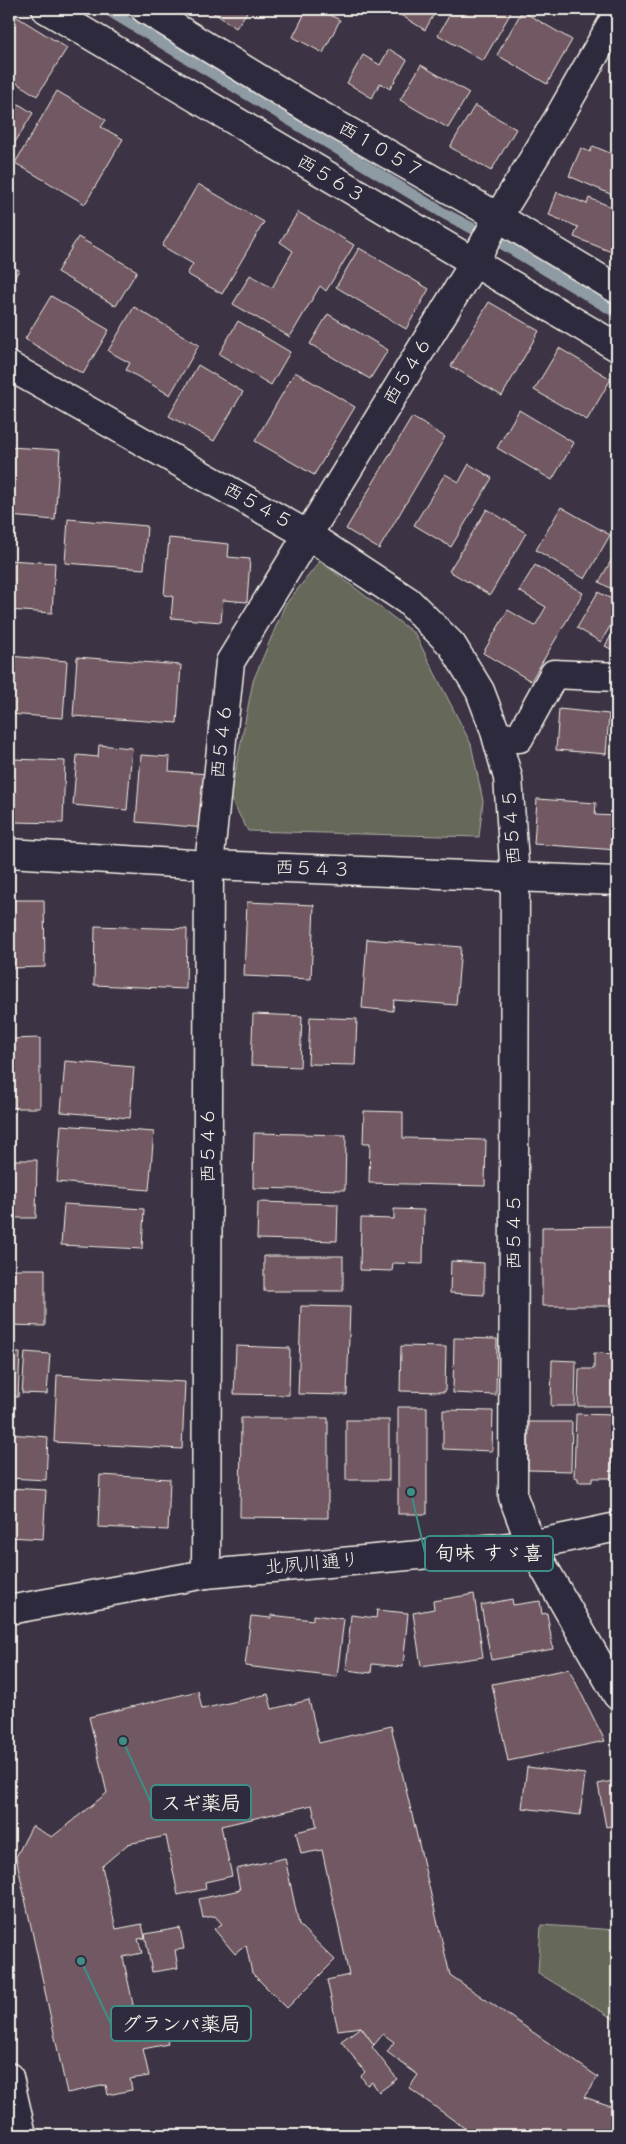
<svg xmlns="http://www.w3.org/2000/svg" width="626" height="2144" viewBox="0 0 626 2144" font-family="'Architects Daughter','Klee One',sans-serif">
<rect width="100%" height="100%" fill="#3c3344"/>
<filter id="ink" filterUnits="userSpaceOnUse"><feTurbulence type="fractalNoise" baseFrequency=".02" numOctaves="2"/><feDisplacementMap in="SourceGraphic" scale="10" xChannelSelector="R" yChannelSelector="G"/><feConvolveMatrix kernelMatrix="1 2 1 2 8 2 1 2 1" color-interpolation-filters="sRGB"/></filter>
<g filter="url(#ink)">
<g fill="#66685a" stroke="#adaca1">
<path d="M320,561L415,634L471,744L483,801L479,837L248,831L230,798L253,681L285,605Z"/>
<path d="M541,1925L617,1930V2021L538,1973Z"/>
</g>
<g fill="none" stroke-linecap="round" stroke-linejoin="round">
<path stroke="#8e9ba2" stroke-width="11" d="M106,9L445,214L501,243L617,313"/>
</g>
<g fill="#715962" stroke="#f4f1e8">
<path d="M208,9H249L236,28Z"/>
<path d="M307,9H318L340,20L323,53L293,37Z"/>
<path d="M391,9H437L425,30Z"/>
<path d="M453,9H513L483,61L438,35Z"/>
<path d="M522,11L572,40L547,84L497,55Z"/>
<path d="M9,12L67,48L37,96L9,78Z"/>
<path d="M389,49L407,60L390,89L380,83L372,98L347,83L363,55L380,65Z"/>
<path d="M421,65L469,93L448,128L400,100Z"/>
<path d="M57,91L106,120L101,127L123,139L85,204L15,163Z"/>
<path d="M9,98L33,113L9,152Z"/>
<path d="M475,105L516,129L491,171L450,147Z"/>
<path d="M593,146L617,156V197L569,176L581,148L590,152Z"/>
<path d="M198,184L264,222L222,294L187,274L193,264L162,246Z"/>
<path d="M557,192L587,204L589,198L617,209V245L614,253L574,237L578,227L549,215Z"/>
<path d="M298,212L354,245L326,291L320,286L290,337L233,304L250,275L272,288L293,251L280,242Z"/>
<path d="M78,237L137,271L116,306L57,272Z"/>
<path d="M359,248L429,289L406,329L336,287Z"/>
<path d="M9,264L19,270L9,287Z"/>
<path d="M51,296L109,330L83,374L25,339Z"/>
<path d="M489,302L539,331L502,396L451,366Z"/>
<path d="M134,307L199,345L170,395L126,370L130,363L108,351Z"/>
<path d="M328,314L388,350L370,379L310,344Z"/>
<path d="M238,321L290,352L271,385L219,354Z"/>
<path d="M559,348L611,379L587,420L534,390Z"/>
<path d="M198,365L243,392L214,441L169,416Z"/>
<path d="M295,372L355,407L314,475L255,441Z"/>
<path d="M519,410L574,443L552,480L497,448Z"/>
<path d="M412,417L445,437L379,549L346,529Z"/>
<path d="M9,447L60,450L55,520L9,516Z"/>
<path d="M469,464L492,478L451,547L414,525L445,474L459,482Z"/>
<path d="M561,507L610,535L585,579L536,550Z"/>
<path d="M487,509L526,533L490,595L449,571Z"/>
<path d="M68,519L147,526L144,569L65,563Z"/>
<path d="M169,538L229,544L228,557L250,559L247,602L223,600L221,622L171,618L173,596L164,595Z"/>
<path d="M617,550V592L599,582Z"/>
<path d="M9,560L55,563L52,613L9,610Z"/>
<path d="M535,565L583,593L531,681L483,653L508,610L535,626L546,607L519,591Z"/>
<path d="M598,592L617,602V614L601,642L577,628Z"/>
<path d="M617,626V652L605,646Z"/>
<path d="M9,656L67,661L63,718L9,714Z"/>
<path d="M77,657L181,665L177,723L73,716Z"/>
<path d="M559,709L609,714L606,754L556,750Z"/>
<path d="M99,745L132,748L127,810L73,805L77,755L98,757Z"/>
<path d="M141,755L170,757L169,771L209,774L205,828L136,822Z"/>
<path d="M14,759L65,761L63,823L12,822Z"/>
<path d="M537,799L596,803L595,815L617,816V850L534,844Z"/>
<path d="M9,900H44L45,967L9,968Z"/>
<path d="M247,902L314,905L311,979L244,976Z"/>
<path d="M95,926L187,929L186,989L94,985Z"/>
<path d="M367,939L461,947L456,1005L394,1000L393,1011L362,1008Z"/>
<path d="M253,1014L302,1016L300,1067L251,1065Z"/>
<path d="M310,1017L357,1019L355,1065L308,1064Z"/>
<path d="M40,1038V1108H9V1039Z"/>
<path d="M65,1061L134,1067L130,1118L61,1112Z"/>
<path d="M364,1111L403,1112V1138L486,1140L485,1186L369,1183L370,1143H363Z"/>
<path d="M61,1125L154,1132L149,1190L57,1182Z"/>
<path d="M254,1133L346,1135L345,1190L253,1188Z"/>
<path d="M9,1160H37L36,1218H9Z"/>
<path d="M258,1202L338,1204L337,1241L257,1239Z"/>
<path d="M64,1204L144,1209L142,1249L61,1245Z"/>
<path d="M394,1209L424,1210L423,1264L393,1263L392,1271L360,1270L361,1218L394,1219Z"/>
<path d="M617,1226V1306H542V1227Z"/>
<rect x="264" y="1256" width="79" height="35"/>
<path d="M451,1261L484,1263V1295L450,1293Z"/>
<path d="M9,1269H45V1326L9,1325Z"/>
<path d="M301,1306L350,1307L347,1395L298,1394Z"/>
<path d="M454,1338L497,1339L496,1395L453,1393Z"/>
<path d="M236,1346L290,1348L289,1395L234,1394Z"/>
<path d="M401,1346L446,1347L445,1392L400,1391Z"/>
<path d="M25,1352L50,1354L47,1394L22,1393Z"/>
<path d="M9,1353H20L18,1397L9,1396Z"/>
<path d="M594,1353L617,1354V1406H578L579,1369H594Z"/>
<path d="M552,1360L576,1361L575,1406H551Z"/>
<path d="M57,1375L185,1382L182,1449L54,1442Z"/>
<rect x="398" y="1407" width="29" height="107"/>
<path d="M443,1410L493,1411L492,1451L443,1449Z"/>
<path d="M576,1414L614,1415L612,1478H592V1482H578V1478L574,1477Z"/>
<path d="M241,1418H328V1518L240,1517Z"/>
<rect x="346" y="1420" width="43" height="60"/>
<path d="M529,1422H572L571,1471L528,1470Z"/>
<path d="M9,1434L48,1437L46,1480L9,1478Z"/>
<path d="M100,1475L170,1479L168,1530L98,1527Z"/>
<path d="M9,1488L46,1490L43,1539L9,1537Z"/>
<path d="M474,1594L483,1657L421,1666L413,1613L434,1609L433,1601Z"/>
<path d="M512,1599L513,1605L540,1601L542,1614L547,1613L553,1649L491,1660L481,1605Z"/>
<path d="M377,1610L408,1613L403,1667L372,1664L371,1673L346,1670L351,1615L376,1618Z"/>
<path d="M271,1615L313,1620V1615L344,1619L337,1677L245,1666L251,1616L271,1618Z"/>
<path d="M569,1669L605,1741L508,1761L492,1684Z"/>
<path d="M198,1691L202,1709L268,1694L272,1709L309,1700L319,1743L391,1726L450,1975L598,2077L584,2097L617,2108V2135H474L409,2088L418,2075L387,2052L394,2042L383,2034L374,2045L361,2027L338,2030L327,1980L349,1975L322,1850L301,1854L296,1832L317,1827L312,1805L221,1826L232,1876L205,1882L206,1889L178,1895L166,1836L128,1844L102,1866L116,1929L142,1924L145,1938L138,1939L142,1953L123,1957L139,2033L164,2028L168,2044L143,2049L149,2076L130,2079L132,2090L108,2095L106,2085L67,2093L16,1857L32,1826L52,1837L107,1793L89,1717Z"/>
<path d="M527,1767L585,1774L580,1815L522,1808Z"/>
<path d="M617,1780V1825L606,1827L598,1784Z"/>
<path d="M285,1858L299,1925L335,1960L287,2008L252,1973L246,1945L235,1954L214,1929L222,1924L215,1916L203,1918L199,1899L240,1890L236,1869Z"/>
<path d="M180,1928L184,1949L175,1950L178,1968L152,1972L145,1934Z"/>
<path d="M361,2027L374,2045L372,2047L397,2079L379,2092L372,2082L367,2085L361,2076L365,2072L341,2041Z"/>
</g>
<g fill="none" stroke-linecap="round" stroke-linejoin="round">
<g stroke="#f4f1e8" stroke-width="31">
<g id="street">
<path d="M46,9L617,347"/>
<path d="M145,9L309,109L498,217L617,289"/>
<path d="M9,366L308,535L408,601L452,645L480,691L494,728L508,778L515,876L513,1497L531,1545L617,1695"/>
<path d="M497,737L519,738L554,674L617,677"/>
<path d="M9,853L209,865L617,881"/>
<path d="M206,1574L209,865L230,662L474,263L498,217L559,117L617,15"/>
</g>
</g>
<g stroke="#f4f1e8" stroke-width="31">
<g id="secondary">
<path d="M9,1610L206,1574L531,1545L617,1527"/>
<path d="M9,2077L22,2135"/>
</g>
</g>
<use href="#street" stroke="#2f2a3d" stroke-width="28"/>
<use href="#secondary" stroke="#2f2a3d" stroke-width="28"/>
</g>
</g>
<g text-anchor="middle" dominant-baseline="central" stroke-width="4" stroke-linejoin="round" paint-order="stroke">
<g font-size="19" fill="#f4f1e8" stroke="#2f2a3d">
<text transform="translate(381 150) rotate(30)">西１０５７</text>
<text transform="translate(331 179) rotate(31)">西５６３</text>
<text transform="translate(408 371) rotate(-59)">西５４６</text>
<text transform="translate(258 506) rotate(29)">西５４５</text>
<text transform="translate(222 741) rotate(-84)">西５４６</text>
<text transform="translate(512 827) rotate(-94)">西５４５</text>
<text transform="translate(313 869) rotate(2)">西５４３</text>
<text transform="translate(208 1145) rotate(-90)">西５４６</text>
<text transform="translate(514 1232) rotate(-90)">西５４５</text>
<text transform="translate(312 1564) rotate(-5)">北夙川通り</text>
</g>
</g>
<path fill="none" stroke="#3d8f86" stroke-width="2" d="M411 1492L425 1553M123 1741L151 1803M81 1961L111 2024"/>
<g fill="#3d8f86" stroke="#2f2a3d" stroke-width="2">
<circle cx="411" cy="1492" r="5"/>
<circle cx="123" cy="1741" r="5"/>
<circle cx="81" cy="1961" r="5"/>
</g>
<g fill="#2f2a3d" stroke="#3d8f86" stroke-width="2">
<rect x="425" y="1536" width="128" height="35" rx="5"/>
<rect x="151" y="1785" width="100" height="35" rx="5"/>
<rect x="111" y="2006" width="140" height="35" rx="5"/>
</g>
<g font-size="20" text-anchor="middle" font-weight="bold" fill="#f4f1e8">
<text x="489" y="1560">旬味 すゞ喜</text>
<text x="201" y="1810">スギ薬局</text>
<text x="181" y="2031">グランパ薬局</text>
</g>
<rect width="626" height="2144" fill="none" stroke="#2f2a3d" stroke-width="30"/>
<rect x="15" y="15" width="596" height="2114" fill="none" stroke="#f4f1e8" stroke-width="2" filter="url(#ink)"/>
</svg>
